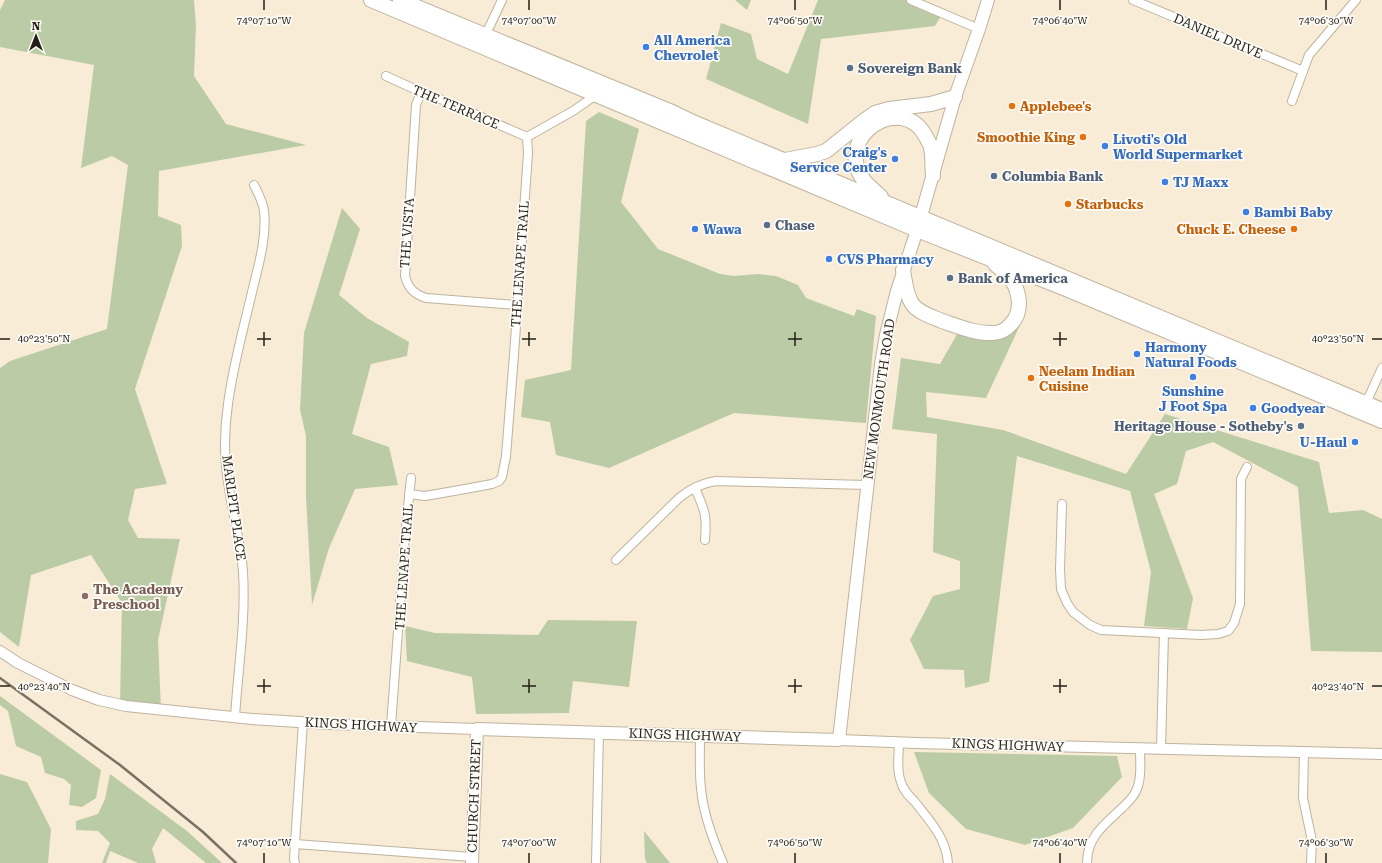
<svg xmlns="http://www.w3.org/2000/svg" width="1382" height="863" viewBox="0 0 1382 863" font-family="'Roboto Serif',serif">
<rect width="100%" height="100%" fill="#f8ecd6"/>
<g fill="#bbcba5">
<path d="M5,0H194L196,25L194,76L226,124L306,145L159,171L158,216L181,225L182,246L135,389L167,484L135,489L128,520L138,538L180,539L158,640L161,710L120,704L122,603L91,555L31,575L19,647L0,632V368L10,361L107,329L128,165L112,156L81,168L94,65L0,47V10Z"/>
<path d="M735,0H751L747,10Z"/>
<path d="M818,0H914L943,13L935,26L821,39L808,124L706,79L721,23L751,34L757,59L788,74Z"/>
<path d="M599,112L639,129L621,202L658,249L720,274L734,276L758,274L776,276L798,285L806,298L854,316L857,309L876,316L866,423L734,413L609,468L556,455L550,422L521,417L525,380L571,370L586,121Z"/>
<path d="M342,208L360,229L339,295L367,318L409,342L407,356L371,364L352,434L389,447L398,485L355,489L329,548L312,605L306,497V436L300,410L304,333Z"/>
<path d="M1021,323L986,398L926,392L927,417L1003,430L1126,474L1165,414L1319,462L1329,513L1363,510L1382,519V652L1311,651L1298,487L1213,442L1186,451L1177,484L1154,494L1193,598L1187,629L1144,626L1151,572L1130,491L1017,456L989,682L965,688L964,670L924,669L910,640L933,596L960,589V561L933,552L937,434L892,429L901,358L940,364L960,329Z"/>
<path d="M548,620L637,621L629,687L573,681L569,713L476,714L472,677L407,661L405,626L435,633L538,635Z"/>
<path d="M0,696L101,770L96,798L82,807L69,805L71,785L64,779L45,773L41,757L16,746L8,711L0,705Z"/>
<path d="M914,752L1117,756L1122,777L1073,828L1025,845L966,829L929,793Z"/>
<path d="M0,774L27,782L51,829L48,863H0Z"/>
<path d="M110,774L187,831L222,863H206L163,828L152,849L156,863H138L110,851L106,863H102L110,843L98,831L76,830V821L98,814L105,799Z"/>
<path d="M644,831L670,863H647L645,859Z"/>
</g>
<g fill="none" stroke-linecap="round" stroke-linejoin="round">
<g stroke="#beb39e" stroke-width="10">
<g id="minor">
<path d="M911,0L979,29"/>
<path d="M1133,0L1303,71"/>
<path d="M485,36L502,0"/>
<path d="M386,76L421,92L443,100L527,137"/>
<path d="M421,92L416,105L405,276C408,288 414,294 426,298L517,305"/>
<path d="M1292,101L1309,55L1356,0"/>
<path d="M527,137L573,111L596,95"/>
<path d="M1366,403L1382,368"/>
<path d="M695,488C705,511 707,515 705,540"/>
<path d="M409,494L425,496L454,491L492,484L499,481L502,477L506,456L514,355L528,153L527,137"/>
<path d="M1062,504L1060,569L1061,589L1067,603L1073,612L1090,625L1101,630L1201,635L1218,634L1228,631L1234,623L1240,604L1241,479L1247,467"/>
<path d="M616,560L679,498C690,489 701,483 716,481L867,485"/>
<path d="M235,717C238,669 246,620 243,572C241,544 233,516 229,488C224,461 224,431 228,404C233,365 244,327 253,288C259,264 267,236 264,211C263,202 258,193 254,185"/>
<path d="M391,726L405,536L411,478"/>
<path d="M700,735C700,753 699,771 701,788C703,814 713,840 723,863"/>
<path d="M899,742C899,755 896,770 901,782C903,790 909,796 915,802C930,821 946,838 948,863"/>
<path d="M1161,748L1164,633"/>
<path d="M1304,752L1303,798L1312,841L1311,863"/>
<path d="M295,844L472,857"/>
<path d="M295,863L294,859L303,722"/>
<path d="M596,863L599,732"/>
<path d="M1087,863C1087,837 1104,825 1122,808C1127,803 1133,798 1136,791C1142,779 1140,762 1140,749"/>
</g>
</g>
<g stroke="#beb39e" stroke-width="12">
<g id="tertiary">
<path d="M0,651L18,663L72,690L99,700L126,706L252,719L330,724L477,729"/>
<path d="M839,740L916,743L1382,754"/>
</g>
</g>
<g stroke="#beb39e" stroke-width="14">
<path id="secondary" d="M472,863L477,729L839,740L881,364L886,335L897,291L917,230L955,97L979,29L988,0"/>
</g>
<g stroke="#beb39e" stroke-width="16">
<g id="trunk">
<path d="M371,0L917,230L1066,289L1382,421"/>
<path d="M400,0L672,112L695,123L1382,410"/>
<path d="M785,160L817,154L826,151L865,120L875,113L889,109L931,104L955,97"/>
<path d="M881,197C876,192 870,187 865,182C830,138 902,90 926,137C928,141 931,145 931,148C933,157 932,167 933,176"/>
<path d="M903,270C905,281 906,296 913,305C919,313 933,317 942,321C957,326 976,334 993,333C1000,333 1007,329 1011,324C1023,312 1020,292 1011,279C1007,273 1000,269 995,264"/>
</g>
</g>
<use href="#minor" stroke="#fff" stroke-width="8"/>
<use href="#tertiary" stroke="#fff" stroke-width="10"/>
<use href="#secondary" stroke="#fff" stroke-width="12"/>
<use href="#trunk" stroke="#fff" stroke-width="14"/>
<path stroke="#797164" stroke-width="2.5" d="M0,678L120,765L203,832L236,863"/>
</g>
<path fill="none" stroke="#231f17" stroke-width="1.5" d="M264,0V10M529,0V10M795,0V10M1060,0V10M1326,0V10M264,332V346M529,332V346M795,332V346M1060,332V346M0,339H10M257,339H271M522,339H536M788,339H802M1053,339H1067M1372,339H1382M264,679V693M529,679V693M795,679V693M1060,679V693M0,686H10M257,686H271M522,686H536M788,686H802M1053,686H1067M1372,686H1382M264,853V863M529,853V863M795,853V863M1060,853V863M1326,853V863"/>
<g fill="#3f7fe0" stroke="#fdfbf6" stroke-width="1.5">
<circle cx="646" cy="47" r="4"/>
<circle cx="1105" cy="146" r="4"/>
<circle cx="895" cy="159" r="4"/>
<circle cx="1165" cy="182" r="4"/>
<circle cx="1246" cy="212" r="4"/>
<circle cx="695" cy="229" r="4"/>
<circle cx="829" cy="259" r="4"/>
<circle cx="1137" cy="354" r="4"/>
<circle cx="1193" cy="377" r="4"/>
<circle cx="1253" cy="408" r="4"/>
<circle cx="1355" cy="442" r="4"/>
</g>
<g fill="#5c6f8a" stroke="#fdfbf6" stroke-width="1.5">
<circle cx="850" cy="68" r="4"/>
<circle cx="994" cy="176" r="4"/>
<circle cx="767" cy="225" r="4"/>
<circle cx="950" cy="278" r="4"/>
<circle cx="1301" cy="426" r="4"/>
</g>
<g fill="#e8710a" stroke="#fdfbf6" stroke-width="1.5">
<circle cx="1012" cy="106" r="4"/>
<circle cx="1083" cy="137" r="4"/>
<circle cx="1068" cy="204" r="4"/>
<circle cx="1294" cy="229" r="4"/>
<circle cx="1031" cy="378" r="4"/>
</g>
<circle fill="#8d6e63" stroke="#fdfbf6" stroke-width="1.5" cx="85" cy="596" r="4"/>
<g text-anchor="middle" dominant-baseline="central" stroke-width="3.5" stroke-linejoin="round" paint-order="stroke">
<g font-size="13" fill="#231f17" stroke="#fdfbf6">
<text transform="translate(1218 36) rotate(23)">DANIEL DRIVE</text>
<text transform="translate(456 107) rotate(23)">THE TERRACE</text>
<text transform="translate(407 233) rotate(-86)">THE VISTA</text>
<text transform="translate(520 264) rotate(-86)">THE LENAPE TRAIL</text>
<text transform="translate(879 399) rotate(-82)">NEW MONMOUTH ROAD</text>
<text transform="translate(234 508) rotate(82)">MARLPIT PLACE</text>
<text transform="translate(404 567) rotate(-86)">THE LENAPE TRAIL</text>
<text transform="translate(361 725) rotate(3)">KINGS HIGHWAY</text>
<text transform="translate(685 735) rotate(2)">KINGS HIGHWAY</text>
<text transform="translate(1008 745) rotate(2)">KINGS HIGHWAY</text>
<text transform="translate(474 796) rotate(-88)">CHURCH STREET</text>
</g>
<g font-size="13" font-weight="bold" fill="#366cbe" stroke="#fdfbf6" text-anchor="start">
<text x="654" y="40">All America<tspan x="654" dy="15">Chevrolet</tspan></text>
<text x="1113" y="139">Livoti's Old<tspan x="1113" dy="15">World Supermarket</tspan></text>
<text x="887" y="152" text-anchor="end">Craig's<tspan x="887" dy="15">Service Center</tspan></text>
<text x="1173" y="182">TJ Maxx</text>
<text x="1254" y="212">Bambi Baby</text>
<text x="703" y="229">Wawa</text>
<text x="837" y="259">CVS Pharmacy</text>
<text x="1145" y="347">Harmony<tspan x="1145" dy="15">Natural Foods</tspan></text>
<text x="1193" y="391" text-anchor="middle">Sunshine<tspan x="1193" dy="15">J Foot Spa</tspan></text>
<text x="1261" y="408">Goodyear</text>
<text x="1347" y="442" text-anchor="end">U-Haul</text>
</g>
<g font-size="13" font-weight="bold" fill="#4e5e75" stroke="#fdfbf6" text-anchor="start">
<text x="858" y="68">Sovereign Bank</text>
<text x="1002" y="176">Columbia Bank</text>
<text x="775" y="225">Chase</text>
<text x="958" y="278">Bank of America</text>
<text x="1293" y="426" text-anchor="end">Heritage House - Sotheby's</text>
</g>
<g font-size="13" font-weight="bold" fill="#c56008" stroke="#fdfbf6" text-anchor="start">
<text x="1020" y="106">Applebee's</text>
<text x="1075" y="137" text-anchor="end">Smoothie King</text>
<text x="1076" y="204">Starbucks</text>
<text x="1286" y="229" text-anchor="end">Chuck E. Cheese</text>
<text x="1039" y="371">Neelam Indian<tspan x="1039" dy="15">Cuisine</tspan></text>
</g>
<g font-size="13" font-weight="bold" fill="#785e54" stroke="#fdfbf6" text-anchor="start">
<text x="93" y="589">The Academy<tspan x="93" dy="15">Preschool</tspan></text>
</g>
</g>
<g font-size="10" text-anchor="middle" fill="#231f17" stroke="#fdfbf6" stroke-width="3.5" stroke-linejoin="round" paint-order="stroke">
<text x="264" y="24">74°07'10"W</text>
<text x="529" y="24">74°07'00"W</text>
<text x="795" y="24">74°06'50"W</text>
<text x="1060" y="24">74°06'40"W</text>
<text x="1326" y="24">74°06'30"W</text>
<text x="44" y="342">40°23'50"N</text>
<text x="1338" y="342">40°23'50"N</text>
<text x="44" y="690">40°23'40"N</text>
<text x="1338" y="690">40°23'40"N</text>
<text x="264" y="846">74°07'10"W</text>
<text x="529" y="846">74°07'00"W</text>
<text x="795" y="846">74°06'50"W</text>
<text x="1060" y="846">74°06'40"W</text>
<text x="1326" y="846">74°06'30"W</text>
</g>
<g transform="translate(36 36)" stroke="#fdfbf6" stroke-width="3" paint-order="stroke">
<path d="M0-3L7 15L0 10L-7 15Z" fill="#231f17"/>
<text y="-6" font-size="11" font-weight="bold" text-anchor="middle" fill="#231f17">N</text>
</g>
</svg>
